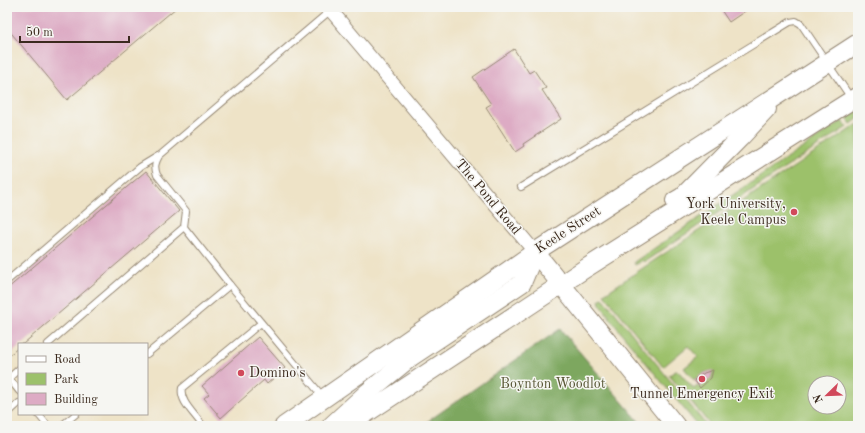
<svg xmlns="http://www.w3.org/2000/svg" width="865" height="433" viewBox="0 0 865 433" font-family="'Old Standard TT',serif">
<rect width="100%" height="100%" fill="#f6f6f2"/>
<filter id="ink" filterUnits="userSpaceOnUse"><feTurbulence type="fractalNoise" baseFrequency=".025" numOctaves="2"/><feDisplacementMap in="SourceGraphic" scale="8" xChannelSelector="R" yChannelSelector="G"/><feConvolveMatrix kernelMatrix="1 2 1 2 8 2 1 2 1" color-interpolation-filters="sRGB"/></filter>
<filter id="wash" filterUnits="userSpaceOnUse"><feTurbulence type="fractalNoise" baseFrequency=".012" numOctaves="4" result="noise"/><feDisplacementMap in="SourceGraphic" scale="16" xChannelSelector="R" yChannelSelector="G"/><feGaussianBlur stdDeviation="0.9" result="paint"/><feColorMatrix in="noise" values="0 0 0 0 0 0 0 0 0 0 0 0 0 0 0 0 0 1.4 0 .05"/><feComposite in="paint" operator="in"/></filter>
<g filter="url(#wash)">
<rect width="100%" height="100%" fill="#eee3c7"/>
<g fill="#9cc16b" stroke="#6c7644" fill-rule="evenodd">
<path d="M858,110V119L851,124L847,118Z"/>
<path d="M842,121L847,127L644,262L643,260L635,265L634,262Z"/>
<path d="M858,124V426H711L669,375L676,371H678L694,389L698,385L700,387L711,378L713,371L704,373L694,380L684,368L698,357L688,346L663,367L604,294ZM815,383H839V407H815Z"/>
<path d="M602,298L604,299L707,426H698L618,329L600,304L599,300Z"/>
</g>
<path fill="#7da75f" stroke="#5c683e" d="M560,329L643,426H421Z"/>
<g id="blocks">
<g fill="#ddabc4">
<path d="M7,7H177L67,100L7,28Z"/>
<path d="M719,7H751L729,22Z"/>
<path d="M514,49L529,73L534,70L546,88L542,90L561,119L523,144L524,146L515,152L486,107L491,104L473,77Z"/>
<path d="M146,171L179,211L23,344H19V347L7,357V289Z"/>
<path d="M258,337L285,368L267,384L264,380L221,418L204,398L209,394L202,386Z"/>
<path d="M713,370L711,378L700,388L694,380L704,373Z"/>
</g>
</g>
</g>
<g filter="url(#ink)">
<use href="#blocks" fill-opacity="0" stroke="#948672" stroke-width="1"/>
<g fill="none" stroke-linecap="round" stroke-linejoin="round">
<g stroke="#948672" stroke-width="8">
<g id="lane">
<path d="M521,187L790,22L796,21L801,24L851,98"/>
<path d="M7,281L140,167L158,156"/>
<path d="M48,344L184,227"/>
<path d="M147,354L230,285"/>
<path d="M9,378L19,369"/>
<path d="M7,379L9,378L19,391"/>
<path d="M323,397L230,285L184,227L186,211L157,175C154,167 155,163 159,156L331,10"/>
<path d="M7,414L19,403"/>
<path d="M38,414L48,426"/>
<path d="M61,426L76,414"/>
<path d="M200,426L202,425C195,414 179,401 182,388L261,323"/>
</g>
</g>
<g stroke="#948672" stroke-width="15">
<path id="street" d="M328,7L535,252"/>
</g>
<g stroke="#948672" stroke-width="20">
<g id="secondary">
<path d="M675,201L682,197L740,138L767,109"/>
<path d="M535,252L676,426"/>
<path d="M284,426L535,252L858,43"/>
<path d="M331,426L368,392L411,357L522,283L535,252"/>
<path d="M347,426L583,270L858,96"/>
</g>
</g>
<use href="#lane" stroke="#fff" stroke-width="6"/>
<use href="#street" stroke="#fff" stroke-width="13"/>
<use href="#secondary" stroke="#fff" stroke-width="18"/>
</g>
</g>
<g fill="#d1495b" stroke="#f6f6f2" stroke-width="1.5">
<circle cx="794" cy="212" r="4"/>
<circle cx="241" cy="373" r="4"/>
<circle cx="702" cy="379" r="4"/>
</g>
<g text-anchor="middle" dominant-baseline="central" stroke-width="3" stroke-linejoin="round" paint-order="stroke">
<g font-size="14" fill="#3b2a1e" stroke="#f6f6f2">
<text transform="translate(488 197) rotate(50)">The Pond Road</text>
<text transform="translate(568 230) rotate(-33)">Keele Street</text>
</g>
<g font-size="14" fill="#3b2a1e" stroke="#f6f6f2" text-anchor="end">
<text x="786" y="204">York University,<tspan x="786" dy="16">Keele Campus</tspan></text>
<text x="249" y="373" text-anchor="start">Domino's</text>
<text x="702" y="394" text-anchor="middle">Tunnel Emergency Exit</text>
</g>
<g font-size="14" fill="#585735" stroke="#f6f6f2">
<text x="553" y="384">Boynton Woodlot</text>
</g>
</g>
<rect width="865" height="433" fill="none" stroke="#f6f6f2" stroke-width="24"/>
<rect x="18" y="343" width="130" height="72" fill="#f6f6f2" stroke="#aba49d"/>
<rect x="26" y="356" width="20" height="6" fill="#ffffff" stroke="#aba49d"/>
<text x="54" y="363" font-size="12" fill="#3b2a1e">Road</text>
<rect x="26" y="373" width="20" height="12" fill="#9cc16b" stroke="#aba49d"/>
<text x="54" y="383" font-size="12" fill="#3b2a1e">Park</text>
<rect x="26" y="393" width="20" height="12" fill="#ddabc4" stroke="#aba49d"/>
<text x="54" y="403" font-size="12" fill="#3b2a1e">Building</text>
<g transform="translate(827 395) rotate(247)"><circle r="19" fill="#f6f6f2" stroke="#aba49d"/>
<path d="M0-3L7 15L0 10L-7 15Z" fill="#d1495b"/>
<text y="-6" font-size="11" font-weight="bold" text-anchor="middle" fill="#3b2a1e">N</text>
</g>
<path d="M20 36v6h109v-6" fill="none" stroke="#3b2a1e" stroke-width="2"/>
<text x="26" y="36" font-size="12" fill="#3b2a1e" stroke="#f6f6f2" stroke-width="3" paint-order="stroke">50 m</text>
</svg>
